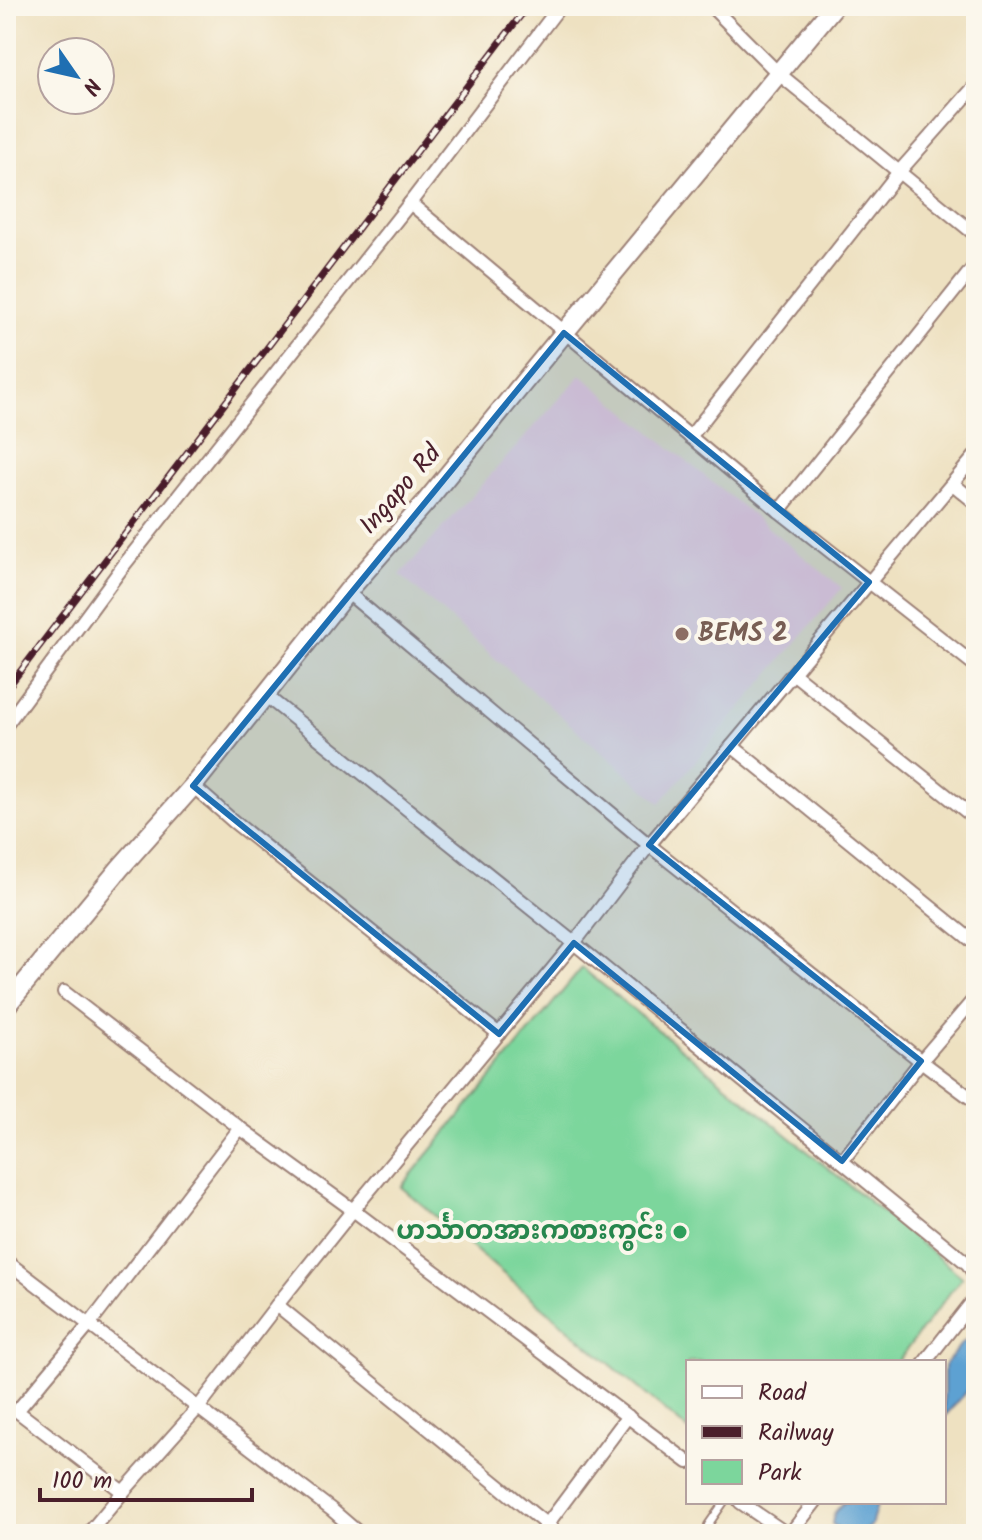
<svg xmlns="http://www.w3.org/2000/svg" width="982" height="1540" viewBox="0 0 982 1540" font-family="Kalam,'Noto Sans Myanmar',sans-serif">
<rect width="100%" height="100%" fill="#fbf7ec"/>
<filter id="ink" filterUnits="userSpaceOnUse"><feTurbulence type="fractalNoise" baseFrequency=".0125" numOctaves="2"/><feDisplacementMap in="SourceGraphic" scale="16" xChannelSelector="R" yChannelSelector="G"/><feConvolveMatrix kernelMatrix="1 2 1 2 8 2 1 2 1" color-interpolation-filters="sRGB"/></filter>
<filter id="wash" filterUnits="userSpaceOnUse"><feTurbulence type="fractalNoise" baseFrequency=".006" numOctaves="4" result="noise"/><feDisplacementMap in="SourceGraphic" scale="32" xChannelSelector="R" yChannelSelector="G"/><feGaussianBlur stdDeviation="1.8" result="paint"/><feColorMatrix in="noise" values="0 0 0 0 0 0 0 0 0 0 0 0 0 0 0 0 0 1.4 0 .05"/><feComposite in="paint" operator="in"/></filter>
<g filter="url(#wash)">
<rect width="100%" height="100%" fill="#eee1c1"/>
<path fill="#f5cfdb" d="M581,375L842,588L660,803L400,575Z"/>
<path fill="#7cd69c" stroke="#637a64" stroke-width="2" d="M582,968L962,1277L897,1362H688V1430L401,1187Z"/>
<g fill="#5da1d2" stroke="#54607e" stroke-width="2">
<path d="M976,1334V1381L944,1417V1366L961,1344Z"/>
<path d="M844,1502H878L871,1526L861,1534H846L832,1524L834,1513Z"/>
</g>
</g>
<g filter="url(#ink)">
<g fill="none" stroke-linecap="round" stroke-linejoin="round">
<g stroke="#9c8076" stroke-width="10">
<path id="lane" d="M708,1525L724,1502"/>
</g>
<g stroke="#9c8076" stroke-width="16">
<g id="street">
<path d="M711,6L778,73L976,235"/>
<path d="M410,203L779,511L976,666"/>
<path d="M690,437L898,173L976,85"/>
<path d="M953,484L976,503"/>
<path d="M779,511L976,264"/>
<path d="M347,592L649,845L921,1061L976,1102"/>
<path d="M794,674L976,819"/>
<path d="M265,695L574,943L968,1264L976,1277"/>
<path d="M6,725L124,565L410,203L560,6"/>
<path d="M732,746L976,944"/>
<path d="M193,786L233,821L499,1034"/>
<path d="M64,992L240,1128L353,1210L688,1462"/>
<path d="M842,1161L921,1061L976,997"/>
<path d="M6,1261L332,1510L360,1534"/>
<path d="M277,1305L558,1534"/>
<path d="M925,1362L976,1297"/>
<path d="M123,1492L17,1411L90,1324L240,1128"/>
<path d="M740,1502L787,1534"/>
<path d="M88,1534L123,1492L198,1408L277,1305L353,1210L574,943L649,845L976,455"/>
<path d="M540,1534L628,1416"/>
<path d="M790,1534L815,1502"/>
</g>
</g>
<g stroke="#9c8076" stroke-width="22">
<path id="primary" d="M6,1006L120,868L193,786L347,592L425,503L564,333L834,6"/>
</g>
<use href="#lane" stroke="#fff" stroke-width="6"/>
<use href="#street" stroke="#fff" stroke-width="12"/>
<use href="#primary" stroke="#fff" stroke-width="18"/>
<g stroke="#4a1f2b" stroke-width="7">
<path id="rail" d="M6,690L528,6"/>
</g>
<use href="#rail" stroke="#fbf7ec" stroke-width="4" stroke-dasharray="12" stroke-linecap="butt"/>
</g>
</g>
<path fill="#1f6fb2" fill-opacity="0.2" stroke="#1f6fb2" stroke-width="6" stroke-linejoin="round" d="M564,333L869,582L649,845L921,1061L842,1161L574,943L499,1034L193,786Z"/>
<circle fill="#8d6e63" stroke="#fbf7ec" stroke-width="3" cx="682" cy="634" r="8"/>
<circle fill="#2e9e5b" stroke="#fbf7ec" stroke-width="3" cx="680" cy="1232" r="8"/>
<g text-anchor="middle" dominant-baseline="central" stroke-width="8" stroke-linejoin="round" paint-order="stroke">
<g font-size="26" fill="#4a1f2b" stroke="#fbf7ec">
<text transform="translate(401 490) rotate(-49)">Ingapo Rd</text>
</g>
<g font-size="26" font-weight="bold" fill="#785e54" stroke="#fbf7ec" text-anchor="start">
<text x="698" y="634">BEMS 2</text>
</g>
<g font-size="26" font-weight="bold" fill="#27864d" stroke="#fbf7ec" text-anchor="end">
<text x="664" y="1232">ဟင်္သာတအားကစားကွင်း</text>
</g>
</g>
<rect width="982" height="1540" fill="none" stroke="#fbf7ec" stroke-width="32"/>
<rect x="686" y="1360" width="260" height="144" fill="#fbf7ec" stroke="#b4a19f" stroke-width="2"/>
<rect x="702" y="1386" width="40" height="12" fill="#ffffff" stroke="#b4a19f" stroke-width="2"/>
<text x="758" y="1400" font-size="24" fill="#4a1f2b">Road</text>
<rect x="702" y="1426" width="40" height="12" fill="#4a1f2b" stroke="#b4a19f" stroke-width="2"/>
<text x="758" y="1440" font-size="24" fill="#4a1f2b">Railway</text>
<rect x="702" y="1460" width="40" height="24" fill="#7cd69c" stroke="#b4a19f" stroke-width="2"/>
<text x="758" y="1480" font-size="24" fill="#4a1f2b">Park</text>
<g transform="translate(76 76) rotate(124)"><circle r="38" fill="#fbf7ec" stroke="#b4a19f" stroke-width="2"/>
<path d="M0-6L14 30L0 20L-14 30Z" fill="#1f6fb2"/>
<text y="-12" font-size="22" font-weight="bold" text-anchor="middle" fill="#4a1f2b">N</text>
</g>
<path d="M40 1488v12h212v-12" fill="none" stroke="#4a1f2b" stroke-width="4"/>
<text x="52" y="1488" font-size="24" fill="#4a1f2b" stroke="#fbf7ec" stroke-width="6" paint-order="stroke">100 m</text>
</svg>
